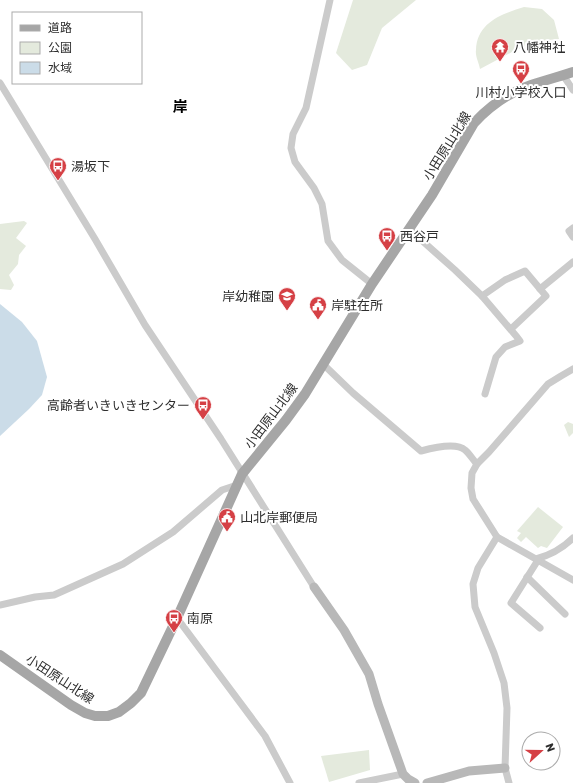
<svg xmlns="http://www.w3.org/2000/svg" width="573" height="783" viewBox="0 0 573 783" font-family="Rubik,'Noto Sans JP',sans-serif">
<rect width="100%" height="100%" fill="#fff"/>
<g fill="#e4eadd">
<path d="M353,0H416L382,28L367,65L352,70L336,53Z"/>
<path d="M524,7L542,9L554,20L559,39L537,41L512,52L480,69C479,63 475,56 476,50C477,22 502,14 524,7Z"/>
<path d="M24,221L27,223L16,238L26,246L19,255L18,264L9,275L14,285L11,290L0,289V224Z"/>
<path d="M568,422L573,424V433L569,437L564,425Z"/>
<path d="M538,507L563,527L547,548L541,546L538,548L526,537L521,542L517,538L521,533L517,531Z"/>
<path d="M369,750L370,770L329,782L321,756Z"/>
</g>
<path fill="#cbdce8" d="M0,304L22,322L37,341L47,377L42,395L29,409L0,436Z"/>
<g fill="none" stroke-linecap="round" stroke-linejoin="round">
<g stroke="#cbcbcb" stroke-width="7">
<path d="M330,0L306,108L293,134L291,148L295,162L314,188L322,204L328,241L342,260L372,284"/>
<path d="M563,75L573,90"/>
<path d="M0,83L95,239L145,325L221,439L314,587"/>
<path d="M573,228L569,231L573,237"/>
<path d="M409,229L455,270L482,296L517,337L520,341L505,347L496,357L485,394"/>
<path d="M540,289L573,262"/>
<path d="M482,296L505,280L525,271L546,296L511,329"/>
<path d="M324,365L353,393L421,451C432,448 456,442 465,450C469,453 473,460 477,464"/>
<path d="M573,369L561,376L548,384L489,452L477,464L472,473L471,488L473,499L497,537L573,580"/>
<path d="M497,537L478,568L473,584L475,607L494,653L504,683L507,708L505,768L509,783"/>
<path d="M536,559C551,555 562,549 573,538"/>
<path d="M538,560L511,603L540,628"/>
<path d="M527,577L565,614"/>
<path d="M0,605L35,597L54,595L123,564L173,532L222,490L237,485"/>
<path d="M177,618L265,736L290,783"/>
<path d="M359,783L403,774"/>
</g>
<g stroke="#b8b8b8" stroke-width="9">
<path d="M314,587L344,630L369,674L378,704L403,774L408,779L415,783"/>
<path d="M427,783L469,771L505,768"/>
</g>
<path stroke="#a6a6a6" stroke-width="10" d="M0,655L71,705L85,713L95,716H108L119,712L131,703L141,693L177,618L242,474L286,420L305,394L372,284L432,195L474,123C490,106 510,92 531,85C545,80 559,77 573,72"/>
</g>
<defs>
<g id="temple-pin" transform="scale(0.9)"><path d="M0 17L-7.5 6A9.5 9.5 0 1 1 7.5 6Z" fill="#d54045" stroke="#fff"/><path d="M0-6L5-2H3V0L6.5 2.5H4V6H1.5V3h-3V6H-4V2.5H-6.5L-3 0V-2H-5Z" fill="#fff"/></g>
<g id="bus-pin" transform="scale(0.9)"><path d="M0 17L-7.5 6A9.5 9.5 0 1 1 7.5 6Z" fill="#d54045" stroke="#fff"/><path d="M-5-6H5V4H4V6H2V4H-2V6H-4V4H-5ZM-3.5-4V0h7V-4ZM-3.5 1.2v1.5H-2V1.2ZM2 1.2v1.5H3.5V1.2Z" fill="#fff"/></g>
<g id="school-pin" transform="scale(0.9)"><path d="M0 17L-7.5 6A9.5 9.5 0 1 1 7.5 6Z" fill="#d54045" stroke="#fff"/><path d="M0-5L7-2L0 1L-7-2ZM-4 1L0 2.5L4 1V4Q0 6-4 4Z" fill="#fff"/></g>
<g id="civic-pin" transform="scale(0.9)"><path d="M0 17L-7.5 6A9.5 9.5 0 1 1 7.5 6Z" fill="#d54045" stroke="#fff"/><path d="M-.6-6.5H3V-4.5H.6V-3L4-1V1h2V6H-6V1h2V-1L-.6-3ZM-1.2 2.5V6h2.4V2.5Z" fill="#fff"/></g>
</defs>
<g fill-rule="evenodd">
<use href="#temple-pin" x="500" y="47"/>
<use href="#bus-pin" x="521" y="69"/>
<use href="#bus-pin" x="58" y="166"/>
<use href="#bus-pin" x="387" y="236"/>
<use href="#school-pin" x="287" y="296"/>
<use href="#civic-pin" x="318" y="305"/>
<use href="#bus-pin" x="203" y="405"/>
<use href="#civic-pin" x="227" y="517"/>
<use href="#bus-pin" x="174" y="618"/>
</g>
<g text-anchor="middle" dominant-baseline="central" stroke-width="4" stroke-linejoin="round" paint-order="stroke">
<g font-size="13" fill="#2e2e2e" stroke="#fff" text-anchor="start">
<text x="513" y="47">八幡神社</text>
<text x="521" y="92" text-anchor="middle">川村小学校入口</text>
<text x="71" y="166">湯坂下</text>
<text x="400" y="236">西谷戸</text>
<text x="274" y="296" text-anchor="end">岸幼稚園</text>
<text x="331" y="305">岸駐在所</text>
<text x="190" y="405" text-anchor="end">高齢者いきいきセンター</text>
<text x="240" y="517">山北岸郵便局</text>
<text x="187" y="618">南原</text>
</g>
<g font-size="13" fill="#2e2e2e" stroke="#fff">
<text transform="translate(447 146) rotate(-58)">小田原山北線</text>
<text transform="translate(271 416) rotate(-53)">小田原山北線</text>
<text transform="translate(60 679) rotate(33)">小田原山北線</text>
</g>
<g font-size="15" font-weight="bold" fill="#000" stroke="#fff">
<text x="180" y="107">岸</text>
</g>
</g>
<rect x="12" y="12" width="130" height="72" fill="#ffffff" stroke="#ababab"/>
<rect x="20" y="25" width="20" height="6" fill="#a6a6a6" stroke="#ababab"/>
<text x="48" y="32" font-size="12" fill="#2e2e2e">道路</text>
<rect x="20" y="42" width="20" height="12" fill="#e4eadd" stroke="#ababab"/>
<text x="48" y="52" font-size="12" fill="#2e2e2e">公園</text>
<rect x="20" y="62" width="20" height="12" fill="#cbdce8" stroke="#ababab"/>
<text x="48" y="72" font-size="12" fill="#2e2e2e">水域</text>
<g transform="translate(541 751) rotate(69)"><circle r="19" fill="#ffffff" stroke="#ababab"/>
<path d="M0-3L7 15L0 10L-7 15Z" fill="#d54045"/>
<text y="-6" font-size="11" font-weight="bold" text-anchor="middle" fill="#2e2e2e">N</text>
</g>
</svg>
